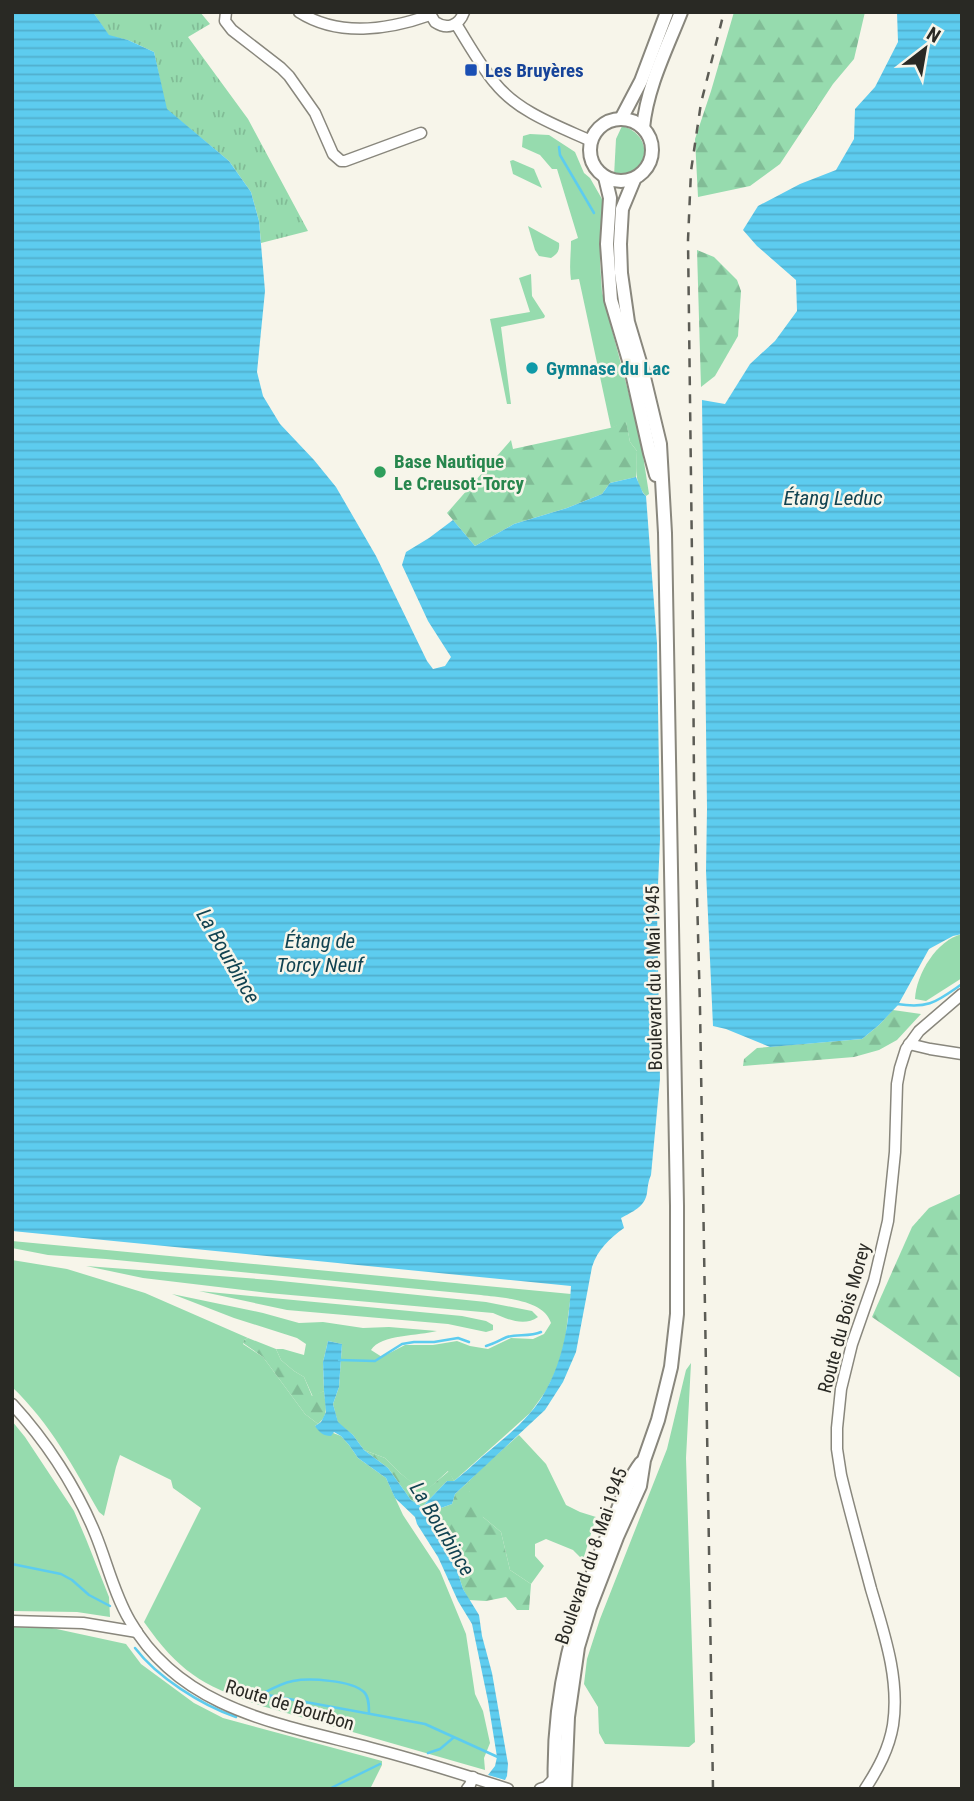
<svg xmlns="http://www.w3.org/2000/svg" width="974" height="1801" viewBox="0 0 974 1801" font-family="'Roboto Condensed',sans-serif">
<defs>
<pattern id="forest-firs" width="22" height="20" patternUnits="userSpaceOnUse" patternTransform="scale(1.75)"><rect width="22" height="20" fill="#96dbae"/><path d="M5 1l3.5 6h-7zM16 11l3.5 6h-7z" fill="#81bc96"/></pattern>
<pattern id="park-tufts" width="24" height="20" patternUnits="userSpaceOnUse" patternTransform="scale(1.75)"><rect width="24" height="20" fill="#96dbae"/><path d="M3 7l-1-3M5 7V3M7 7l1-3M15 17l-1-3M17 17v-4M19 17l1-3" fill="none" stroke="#81bc96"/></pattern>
<pattern id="water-rules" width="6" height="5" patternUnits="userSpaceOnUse" patternTransform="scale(1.75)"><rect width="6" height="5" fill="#5dccef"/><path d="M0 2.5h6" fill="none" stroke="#51afcd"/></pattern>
</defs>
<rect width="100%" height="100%" fill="#f7f5ea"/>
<g fill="#96dbae">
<path d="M622,126C656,135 649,178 614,176L616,139Z"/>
<path d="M530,134L549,135L575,152L584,173L590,178L602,199L603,213L600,262L602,292L640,436L649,494L646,496C634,483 636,468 637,451L630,442L626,422L611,428L579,279L571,280C569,267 571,254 571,241L578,238L557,169H552L540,155L522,147L523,136Z"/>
<path d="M513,160L534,169L542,188L513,174L510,161Z"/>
<path d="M528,226L559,243C560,251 557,254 551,258L539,256L535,250Z"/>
<path d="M531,274L532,296L545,316L544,318L501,327L511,404H507L490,319L530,312L519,278Z"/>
<path d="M962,934V978L926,1001L915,999C916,974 937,940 962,934Z"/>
<path d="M12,1241L571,1294L565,1340L558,1366L546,1391L530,1413L454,1481L448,1471L424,1493L400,1473L385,1458L364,1450L353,1435L338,1423L333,1404L339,1387L342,1344L328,1341L323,1362L324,1391L313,1397L304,1377L294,1371L281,1360L276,1349H283L304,1355L306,1344L297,1338L234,1318L172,1294L263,1313L299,1323L323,1322L363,1328L389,1327L437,1331C419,1336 381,1334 371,1350L382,1357L405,1345H433L457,1341L470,1346L488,1349L511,1338L533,1339L544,1334L551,1323C544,1299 502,1298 481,1295L106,1259L48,1255L12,1248Z"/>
<path d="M12,1260L67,1269L145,1293L248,1338L244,1340L243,1344L263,1357L305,1414L318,1424L315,1426L341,1436L349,1445L358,1458L386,1478L403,1515L440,1571L466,1634L475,1694L483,1711L490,1743L484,1758L485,1770L262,1706C203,1686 180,1673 144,1622L201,1508L173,1488L171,1480L120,1455L116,1467L104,1516L99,1512C74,1468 50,1423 12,1387Z"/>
<path d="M86,1266L271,1280L486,1302L532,1311L538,1317C524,1327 507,1319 493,1313L268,1293L143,1278Z"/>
<path d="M199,1291L462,1316L486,1321L493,1325V1330L486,1332L448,1324L287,1310Z"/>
<path d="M691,1363L686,1458L695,1742L689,1747L605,1744L599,1733L598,1707L584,1684L587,1659L600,1619L667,1449L686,1370Z"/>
<path d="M12,1421L25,1437L74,1511L86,1539L109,1597L110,1617L77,1612L12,1611Z"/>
<path d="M519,1435L546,1464L566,1505L580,1512L596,1517L583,1560L573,1550L546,1539L535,1544V1556L544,1566L531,1584L510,1570L501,1532L483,1517L469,1491V1481L485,1465Z"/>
<path d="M12,1627L52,1628L126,1644L141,1664L194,1703L223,1718L382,1761V1765L370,1789H12Z"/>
</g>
<g fill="url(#forest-firs)">
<path d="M734,12H865L854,59L833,84L780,164L750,186L698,197L695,139L711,91Z"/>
<path d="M697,250L714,257L737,280L741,291L738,336L715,376L701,387Z"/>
<path d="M626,421L630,442L637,451L636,477L610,483L602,494L567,508L514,524L475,546L447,513L511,440L513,449L610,428Z"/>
<path d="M893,1010L921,1014L897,1040L879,1050L854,1057L743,1066L744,1059L757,1048L862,1039L879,1025Z"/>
<path d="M962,1193V1379L872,1317L912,1227L929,1208Z"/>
<path d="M248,1338L276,1349L281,1360L294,1371L304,1377L312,1396L324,1391C325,1404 330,1414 318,1424L305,1414L263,1357L243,1343L244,1340Z"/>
<path d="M364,1450L385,1458L400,1473L424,1492L449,1471L454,1481H447L422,1507L411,1500L388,1468Z"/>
<path d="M469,1481V1491L482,1499L483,1517L501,1532L510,1570L531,1584L529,1610H517L506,1597L486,1601L469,1600L463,1589L456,1567L427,1520L438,1509L452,1504L455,1494Z"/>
</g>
<path fill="url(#park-tufts)" d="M93,12H200L210,24L188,37L248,119L308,231L261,243L259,221L251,192L229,161L166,109L154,52L128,40L109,36Z"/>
<g fill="url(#water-rules)">
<path d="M12,12H93L109,35L128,40L154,52L167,109L229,161L251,192L259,221L265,291L257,372L263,396L280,424L314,460L336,487L376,556L427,661L433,669L445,666L451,657L428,621L402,565L406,552L429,538L453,520L475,546L514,524L567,508L602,494L610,483L636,477L643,493L646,496L657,643L659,770L660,839L657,908L660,1079L651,1175C648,1182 648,1186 647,1193C645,1207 632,1212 621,1218L624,1228C609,1239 598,1249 592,1267L576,1352L563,1382L545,1410L455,1494L452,1504L438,1509L427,1520L438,1535L456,1567L463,1589L479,1615L482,1636L492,1673L508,1764L507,1776L505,1780L488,1775L495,1766L497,1757L488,1701L472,1624L458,1601L438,1557L417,1524L415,1517L395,1498L386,1478L358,1458L349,1445L341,1436L334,1432L331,1436C323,1436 319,1432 315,1426L321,1422L326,1412L324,1391L323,1362L328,1341L342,1344L339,1387L333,1404L338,1422L353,1435L364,1450L388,1468L411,1500L422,1507L447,1481H454C464,1473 473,1465 483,1456C506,1437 532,1417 546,1390C564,1358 569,1321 571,1286L12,1231Z"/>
<path d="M897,12H962V934L953,936L929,949L898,1005L879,1025L862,1039L770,1047L726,1029L713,1026L706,871L707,809L702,400L725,404L750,364L775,341L797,311L796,280L757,246L743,230L758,206L800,184L836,170L854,139L855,109L875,87L898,42Z"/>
</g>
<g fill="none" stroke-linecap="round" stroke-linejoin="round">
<g stroke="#5dccef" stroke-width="2.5">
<path d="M559,147L560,155L594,213"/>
<path d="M897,1004C929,1009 936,1002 962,984"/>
<path d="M486,1346C494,1344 500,1340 507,1337C518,1334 530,1337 541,1332"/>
<path d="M339,1360L375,1361L402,1344L414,1342H434L458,1338L469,1342"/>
<path d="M12,1564L61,1574L72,1580L89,1595L110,1606"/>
<path d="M135,1648C157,1677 201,1705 236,1717"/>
<path d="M262,1694C271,1689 282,1683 293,1681C309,1678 351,1680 364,1692C369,1697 369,1706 369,1713"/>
<path d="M249,1700L262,1694L425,1724L500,1758"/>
<path d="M428,1753L440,1749L453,1738"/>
<path d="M329,1789L380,1764"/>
</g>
<g stroke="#89877d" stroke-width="13">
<g id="minor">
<path d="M226,12L225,21L232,30L281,68L289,76L315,113L333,154L341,161H345L421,133"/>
<path d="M299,12C338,37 388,30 430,15"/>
<path d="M429,12L435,22C447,30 459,26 464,12"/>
<path d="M456,24C468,43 480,65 495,83C518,112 558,126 591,141"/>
<path d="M909,1044L930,1049L962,1054"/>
<path d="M12,1404C46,1441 76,1487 95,1533C107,1562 114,1594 130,1621C181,1710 280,1724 371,1748C417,1760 462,1774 508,1789"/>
<path d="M12,1621L83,1623L137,1632"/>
<path d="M467,1789L470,1785L473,1777"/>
<path d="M540,1789L546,1787L555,1778"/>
<path d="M865,1789C878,1769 889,1749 893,1725C900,1679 884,1633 871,1589C861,1551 850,1513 841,1475L837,1449V1428L841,1389L852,1344L874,1281L888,1221L895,1152L897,1084L900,1068L906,1049L919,1031L962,994"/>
</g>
</g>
<g stroke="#89877d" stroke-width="16">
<g id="major">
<circle cx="621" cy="150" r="31"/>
<path d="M621,119L641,81L667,12"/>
<path d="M643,128C647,87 666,50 681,12"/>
<path d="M605,177L610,198L607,244L611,300L630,364L650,453L656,475"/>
<path d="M555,1789C551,1694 575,1613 611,1527C620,1505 627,1481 641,1463"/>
<path d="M565,1789L568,1717L578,1647L590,1607L617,1537L640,1486L644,1460L658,1420L671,1367L677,1314V1206L665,533L660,444L642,369L628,322L621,273L620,244L622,209L634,180"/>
</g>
</g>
<use href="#minor" stroke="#fff" stroke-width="10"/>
<use href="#major" stroke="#fff" stroke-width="12"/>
<path stroke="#5c5c55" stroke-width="2.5" stroke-dasharray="9 9" stroke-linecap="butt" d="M713,1789L700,1008L694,783L693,637L688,240L691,171L701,103L724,12"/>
</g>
<rect fill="#1a4fb4" stroke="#f7f5ea" stroke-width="2.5" x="464" y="63" width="14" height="14" rx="3.5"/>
<circle fill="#0f9aa8" stroke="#f7f5ea" stroke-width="2.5" cx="532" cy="368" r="7"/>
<circle fill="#2e9e5b" stroke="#f7f5ea" stroke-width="2.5" cx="380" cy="472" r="7"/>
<g text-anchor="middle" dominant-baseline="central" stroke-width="5" stroke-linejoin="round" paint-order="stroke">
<g font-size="19" font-weight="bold" fill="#164399" stroke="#f7f5ea" text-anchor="start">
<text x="485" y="70">Les Bruyères</text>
</g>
<g font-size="19" font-weight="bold" fill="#0d838f" stroke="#f7f5ea" text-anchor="start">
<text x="546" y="368">Gymnase du Lac</text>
</g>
<g font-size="19" font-weight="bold" fill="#27864d" stroke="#f7f5ea" text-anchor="start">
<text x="394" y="461">Base Nautique<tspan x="394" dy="22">Le Creusot-Torcy</tspan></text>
</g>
<g font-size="19" fill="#292924" stroke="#f7f5ea">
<text transform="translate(654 978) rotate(-91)">Boulevard du 8 Mai 1945</text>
<text transform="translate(844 1318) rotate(-75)">Route du Bois Morey</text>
<text transform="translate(591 1556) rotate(-71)">Boulevard du 8 Mai 1945</text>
<text transform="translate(290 1705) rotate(17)">Route de Bourbon</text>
</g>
<g font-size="21" font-style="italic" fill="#114351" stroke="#f7f5ea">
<text x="833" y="498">Étang Leduc</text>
<text x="320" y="941">Étang de<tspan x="320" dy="24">Torcy Neuf</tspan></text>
<text transform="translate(228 956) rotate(60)">La Bourbince</text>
<text transform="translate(442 1529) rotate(59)">La Bourbince</text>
</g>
</g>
<rect width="974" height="1801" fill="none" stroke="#292924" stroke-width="28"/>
<g transform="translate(925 49) rotate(31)" stroke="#f7f5ea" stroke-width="5" paint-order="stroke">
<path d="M0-5L12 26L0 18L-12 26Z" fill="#292924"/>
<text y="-10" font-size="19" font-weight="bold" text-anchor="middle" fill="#292924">N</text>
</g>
</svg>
